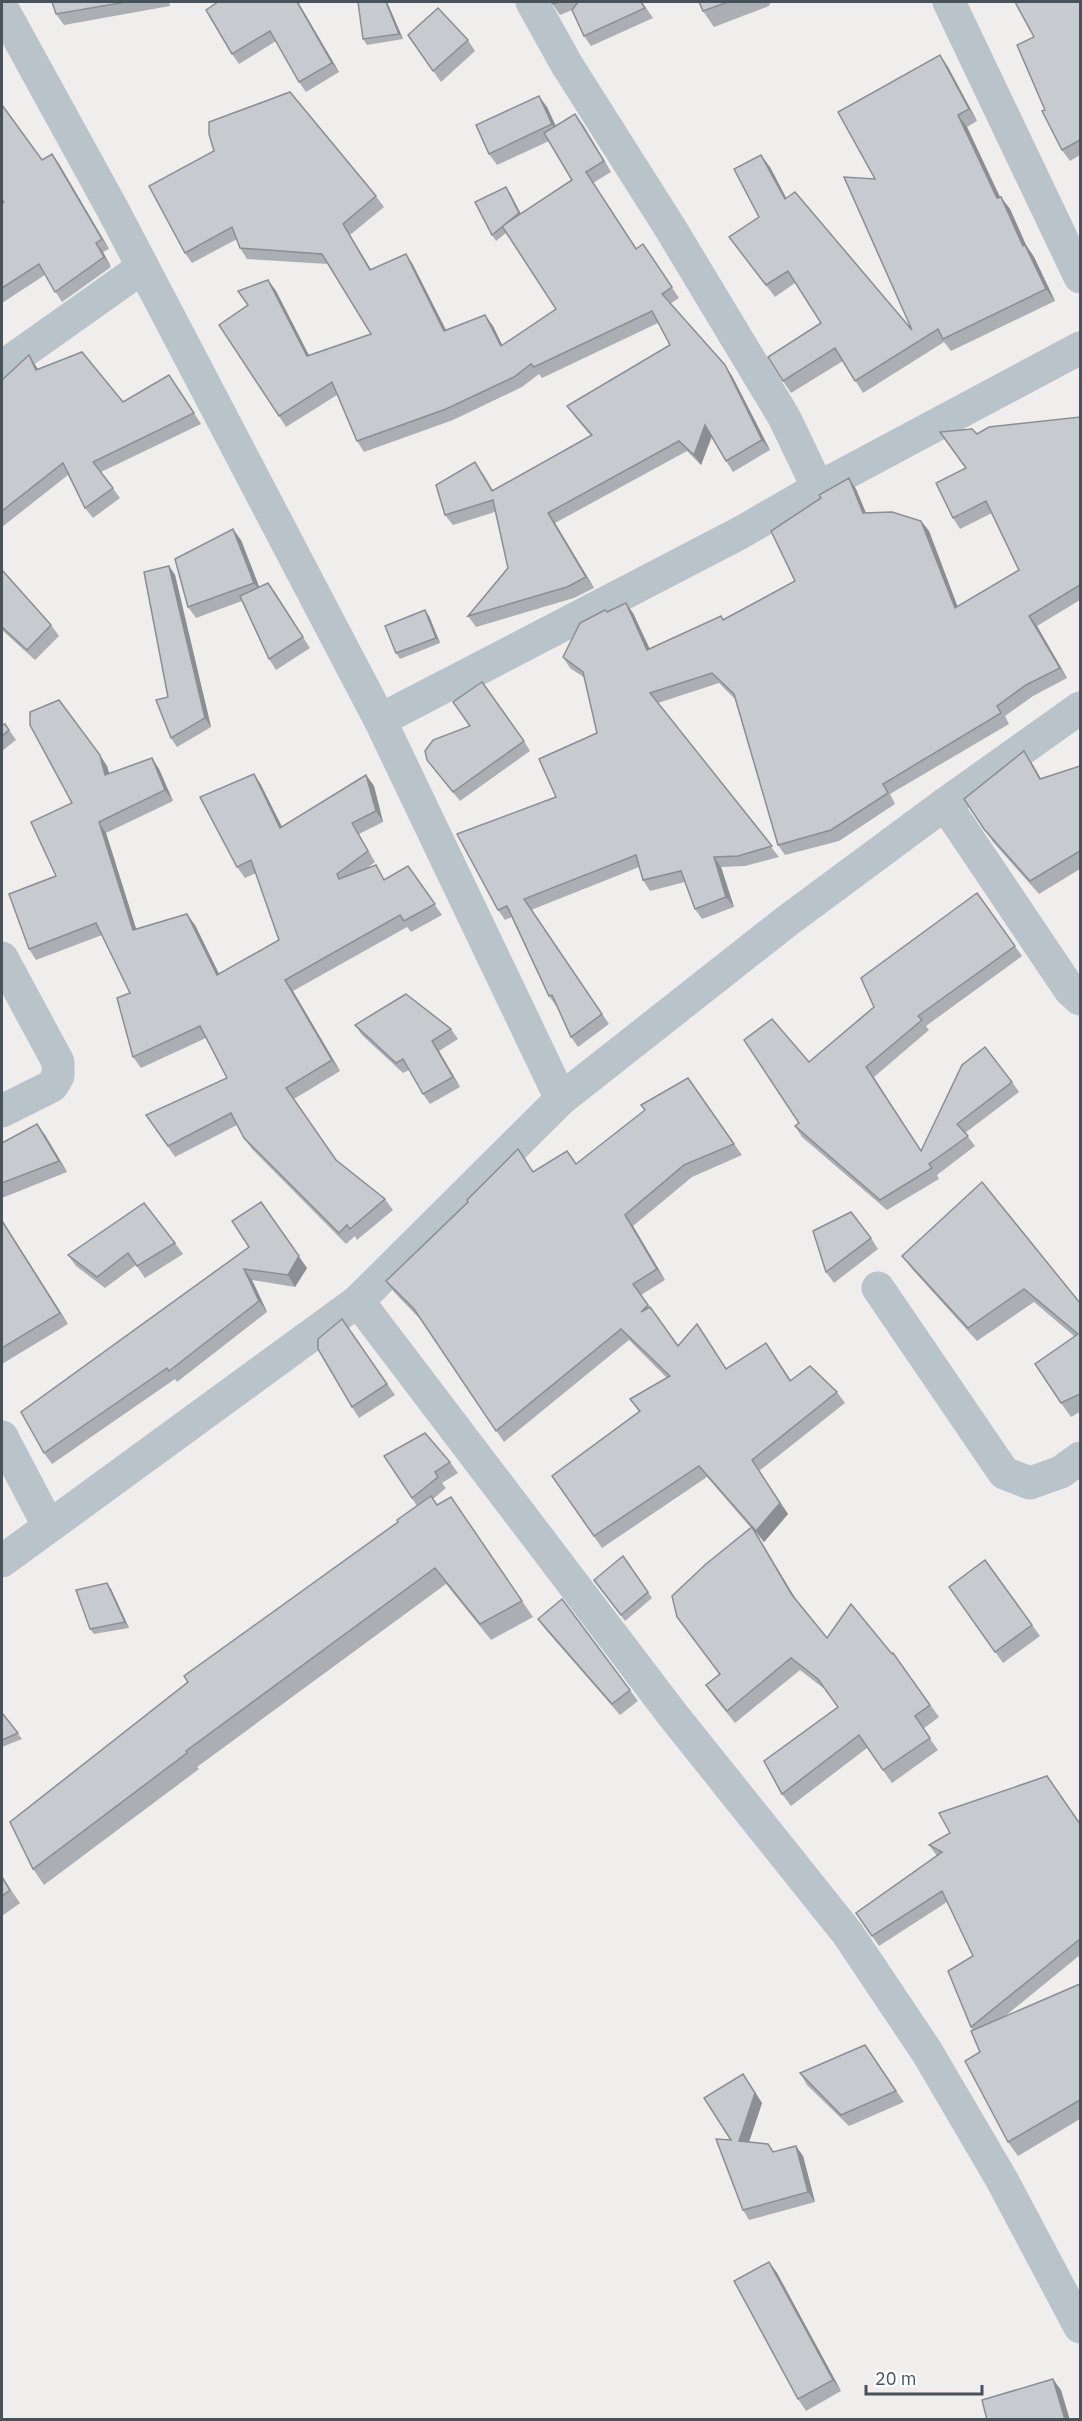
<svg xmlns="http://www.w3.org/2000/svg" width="1082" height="2421" viewBox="0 0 1082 2421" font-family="'IBM Plex Sans',sans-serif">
<rect width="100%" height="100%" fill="#f0eded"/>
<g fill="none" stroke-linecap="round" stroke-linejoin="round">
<g stroke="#b9c3ca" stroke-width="33">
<path d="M949,2L1080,277"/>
<path d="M2,8L113,210L380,720L561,1099"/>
<path d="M2,367L143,267"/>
<path d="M818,488L1080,348"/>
<path d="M380,720L740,533L818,488L784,417L669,226L567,65L532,2"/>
<path d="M945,804L1070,990L1080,999"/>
<path d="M2,958L58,1062V1076L52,1086L2,1111"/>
<path d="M878,1288L1004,1473L1030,1483L1061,1472L1080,1458"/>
<path d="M358,1301L672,1714L848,1934L927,2052L1002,2180L1080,2327"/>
<path d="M2,1437L48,1525"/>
<path d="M2,1561L358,1301L561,1099L787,921L945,804L1080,708"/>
</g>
</g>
<g fill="#abafb3">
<path d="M52,2H169L170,6L64,25L56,14Z"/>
<path d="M298,2L339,72L306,92L299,82L276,41L239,64L232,54Z"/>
<path d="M387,2L403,39L367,45L363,39Z"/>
<path d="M551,2H642L653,18L591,46L584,36L572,10L560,15Z"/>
<path d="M699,2H771L769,6L714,27L703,11Z"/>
<path d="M1080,2V155L1070,161L1062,150L1045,110L1034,37Z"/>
<path d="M408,35L468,40L475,51L441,82Z"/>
<path d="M940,55L948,67L977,121L967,127L1000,197L1010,209L1026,245L1034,257L1055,301L951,351L944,342L863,393L843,361L791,393L783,381L821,323L795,283L775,297L729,237L759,217L770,167L786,198L912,330L875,179Z"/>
<path d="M2,105L42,160L52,154L59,164L109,249L103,252L111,267L62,302L45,275L2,303V201L3,202L2,200Z"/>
<path d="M547,107L555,126L583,125L611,172L593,183L637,249L643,244L679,298L670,304L725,365L732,376L770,450L733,472L726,461L712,437L701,465L687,451L555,523L594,588L574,598L476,627L468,616L508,568L495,512L453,525L445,515L482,472L493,490L591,436L575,417L567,406L670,345L658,323L542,378L539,374L522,387L453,420L364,452L357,441L337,395L286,427L279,416L248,305L268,280L276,291L309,356L371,334L328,264L247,259L240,248L237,239L192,263L185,253L214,151L376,196L384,207L350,235L371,270L406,254L413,265L446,330L493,326L502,345L556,309L506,233L496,241L492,235L506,187L521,214L572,180L549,141L497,165L489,154Z"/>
<path d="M36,366L38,369L123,402L176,385L201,424L101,472L120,498L93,518L85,508L68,475L2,527V380Z"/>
<path d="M1080,417V600L1037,626L1067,678L1033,696L1005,716L1009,724L890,794L895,804L839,841L785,855L778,845L735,699L719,683L658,703L779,857L745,866L721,867L734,907L702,919L695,909L685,882L650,891L643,880L639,867L531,910L609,1024L578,1047L571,1037L557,1006V1007L549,996L512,917L505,920L498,910L556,797L597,733L585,678L570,668L563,657L607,612L633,613L649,649L721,616L723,619L795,581L856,489L866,513L921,521L929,531L957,606L1019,570L992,513L960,529L953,518L966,468L977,434Z"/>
<path d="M241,540L259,587L268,583L310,648L276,670L269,659L242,601L196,618L188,607Z"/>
<path d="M169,566L175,575L211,727L177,747L171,738L168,697Z"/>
<path d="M2,570L51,625L59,636L35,660L2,630Z"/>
<path d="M425,610L429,616L440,643L400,659L396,653Z"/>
<path d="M5,724L16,740L2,751V725Z"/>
<path d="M524,741L530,751L460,801L427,760Z"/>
<path d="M152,758L159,769L173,801L106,833L136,929L195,925L219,974L279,940L256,873L245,878L237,867L254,774L261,785L282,827L366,775L374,786L383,822L359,834L375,862L367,868L385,879L408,866L442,915L411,932L407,927L293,991L340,1071L294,1099L336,1160L385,1199L393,1210L357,1240L355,1236L346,1244L252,1149L244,1138L237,1125L175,1157L146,1115L227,1078L206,1038L141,1068L133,1057L130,993L102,935L36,960L29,949L56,876L72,803L107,766L109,774Z"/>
<path d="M1033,765L1041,779L1080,766V869L1039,894L993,842L964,799Z"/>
<path d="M977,893L1022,956L926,1026L929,1030L874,1077L921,1151L1012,1082L1019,1092L965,1133L975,1146L937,1175L939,1179L887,1210L802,1137L795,1126L799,1123L809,1062L874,1007Z"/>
<path d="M355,1025L451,1029L458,1039L439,1051L460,1087L430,1104L423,1094L409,1070L403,1073L362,1035Z"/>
<path d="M688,1078L742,1155L692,1177L633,1226L665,1280L641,1295L678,1346L705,1335L726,1369L766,1343L791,1380L837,1392L845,1403L759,1471L788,1514L764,1542L756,1533L797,1601L827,1638L892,1654L893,1653L939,1717L923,1729L938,1750L892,1783L867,1748L791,1806L782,1794L838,1707L827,1691L800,1670L735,1723L715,1698L706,1685L719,1674L677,1617L751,1528L707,1477L602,1548L552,1476L639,1412L630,1399L667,1378L629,1340L504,1442L420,1319L394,1292L386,1281L468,1202L533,1171L576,1164Z"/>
<path d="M45,1135L67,1172L2,1198V1143Z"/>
<path d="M2,1220L68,1324L2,1364Z"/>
<path d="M871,1238L878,1249L834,1283L826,1272Z"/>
<path d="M175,1243L183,1254L145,1278L136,1265L105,1288L76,1266L68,1255Z"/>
<path d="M249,1247L307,1268L295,1287L252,1280L267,1312L177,1382L175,1379L52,1464L44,1453Z"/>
<path d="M902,1256L1080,1303V1412L1071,1417L1061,1403L1074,1336L1034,1302L977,1341L912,1269Z"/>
<path d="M342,1319L395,1395L359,1418L352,1407Z"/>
<path d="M384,1456L450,1462L458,1473L442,1483L446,1488L433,1499L437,1505L451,1497L533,1617L491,1640L446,1584L197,1767L199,1769L44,1885L33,1869L398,1523L417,1506Z"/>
<path d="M623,1556L652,1598L625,1621L594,1580Z"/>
<path d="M985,1560L1040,1636L1003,1663L949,1587Z"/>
<path d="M111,1589L129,1628L94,1634L90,1629Z"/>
<path d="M538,1619L630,1690L638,1701L620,1715L546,1630Z"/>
<path d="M2,1713L22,1739L2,1747Z"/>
<path d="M1080,1824V1955L1004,2017L1080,1984V2119L1018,2156L1008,2142L973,2030L971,2027L973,1956L947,1902L879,1946L856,1913L937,1856L929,1845Z"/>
<path d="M2,1877L20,1903L2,1916Z"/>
<path d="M865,2045L904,2102L849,2126L807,2085L800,2073Z"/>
<path d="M750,2084L762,2103L749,2142L773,2152L803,2156L815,2202L749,2220L743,2210L731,2140Z"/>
<path d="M769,2262L777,2273L841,2391L806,2411L798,2399Z"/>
</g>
<g fill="#8b8e92">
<path d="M297,2H298L339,72L332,63Z"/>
<path d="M386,2H387L403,39L399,34Z"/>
<path d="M940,55L948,67L977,121L969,109Z"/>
<path d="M539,96L547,107L560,135L552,124Z"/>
<path d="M575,114L583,125L611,172L604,161Z"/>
<path d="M958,115L967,127L1006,210L997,198Z"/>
<path d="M52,154L59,164L109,249L102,239Z"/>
<path d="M761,155L770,167L793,211L785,199Z"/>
<path d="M506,187L510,193L523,218L519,213Z"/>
<path d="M1001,197L1010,209L1026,245L1034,257L1055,301L1046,289L1023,246Z"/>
<path d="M343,224L350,235L378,281L370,270Z"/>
<path d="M96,243L103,252L111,267L104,257Z"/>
<path d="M406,254L413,265L452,342L444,331Z"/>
<path d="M268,280L276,291L315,367L307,356Z"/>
<path d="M485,315L493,326L508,357L501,346Z"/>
<path d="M29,355L36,366L43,380L36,370Z"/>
<path d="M725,365L732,376L770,450L762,440Z"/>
<path d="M705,425L712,435L701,465L694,455Z"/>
<path d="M849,478L856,489L870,523L863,513Z"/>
<path d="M548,513L555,523L594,588L586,577Z"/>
<path d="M921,521L929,531L962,618L955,608Z"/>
<path d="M233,529L241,540L262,594L254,583Z"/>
<path d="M169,566L175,575L211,727L205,718Z"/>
<path d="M268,583L276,594L310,648L303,637Z"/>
<path d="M626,603L633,613L655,660L647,650Z"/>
<path d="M425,610L429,616L440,643L436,638Z"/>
<path d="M1029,616L1037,626L1067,678L1060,668Z"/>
<path d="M1024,751L1033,765L1049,793L1040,779Z"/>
<path d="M100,755L107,766L113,786L105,775Z"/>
<path d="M152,758L159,769L173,801L165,790Z"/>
<path d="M254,774L261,785L288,839L280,828Z"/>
<path d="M366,775L374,786L383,822L376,811Z"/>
<path d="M99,822L106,833L140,941L133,930Z"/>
<path d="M714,857L721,867L734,907L726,897Z"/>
<path d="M187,914L195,925L225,986L217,975Z"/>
<path d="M285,980L293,991L340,1071L332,1060Z"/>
<path d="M432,1041L439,1051L460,1087L453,1077Z"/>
<path d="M37,1124L45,1135L67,1172L59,1161Z"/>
<path d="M261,1202L307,1268L295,1287L288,1275Z"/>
<path d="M625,1215L633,1226L665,1280L657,1269Z"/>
<path d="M2,1220L68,1324L60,1313Z"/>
<path d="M244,1269L252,1280L267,1312L259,1301Z"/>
<path d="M759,1471L788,1514L764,1542L756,1531Z"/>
<path d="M752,1527L760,1540L801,1608L792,1595Z"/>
<path d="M107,1583L111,1589L129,1628L125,1622Z"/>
<path d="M743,2074L762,2103L746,2151L739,2141Z"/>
<path d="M796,2146L803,2156L815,2202L808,2192Z"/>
<path d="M769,2262L777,2273L841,2391L833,2380Z"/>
<path d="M1053,2379L1061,2390L1070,2420H1065Z"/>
</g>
<g fill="#c7cbd0" stroke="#8b8e92" stroke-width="1.5">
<path d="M52,2H126L56,14Z"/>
<path d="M218,2H297L332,63L299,82L270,31L232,54L206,10Z"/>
<path d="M358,2H386L399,34L363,39Z"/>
<path d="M551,2H560L553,4Z"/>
<path d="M578,2H641L645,8L584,36L572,10Z"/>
<path d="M699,2H728L703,11Z"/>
<path d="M1015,2H1080V140L1062,150L1042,111L1045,110L1017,45L1034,37Z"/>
<path d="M438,8L468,40L433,71L408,35Z"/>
<path d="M940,55L969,109L958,115L997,198L1001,197L1023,246L1025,245L1046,289L943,339L938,329L855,381L835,348L783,381L768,357L821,323L788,271L766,285L729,237L759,217L734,169L761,155L785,199L795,192L912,330L844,177L875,179L838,112Z"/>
<path d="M290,92L376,196L343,224L370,270L406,254L444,331L485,315L501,346L556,309L502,226L572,180L544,133L575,114L604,161L586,172L636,249L643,244L672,287L662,294L725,365L762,440L726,461L705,425L694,455L679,441L548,513L586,577L567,587L468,616L508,568L493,500L445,515L436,485L475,462L492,491L592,435L567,406L670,345L652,311L534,367L531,364L514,377L446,409L357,441L332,382L279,416L219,325L248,305L238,291L268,280L307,356L371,334L322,254L240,248L232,227L185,253L149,186L214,151L209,134V122Z"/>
<path d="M539,96L552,124L489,154L476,125Z"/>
<path d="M2,105L42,160L52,154L102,239L96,243L104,257L55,292L39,264L2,288V201L4,203L2,199Z"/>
<path d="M506,187L519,213L492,235L475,202Z"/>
<path d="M82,352L123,402L169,375L194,413L93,462L113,488L85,508L63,463L2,511V380L29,355L36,370Z"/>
<path d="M1080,417V585L1029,616L1060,668L1026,685L997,706L1001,713L883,784L888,793L831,830L778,845L734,694L712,673L650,693L772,846L738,856L714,857L726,897L695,909L681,871L643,880L636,855L524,899L602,1014L571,1037L552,995L549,996L507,906L498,910L457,834L556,797L539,759L597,733L583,672L563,657L580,623L605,610L607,612L626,603L647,650L721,616L723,620L795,581L771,531L821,498L819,495L849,478L863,513L892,512L921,521L955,608L1019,570L986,501L953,518L936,483L966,468L940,432L972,429L977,434L989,427Z"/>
<path d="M233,529L254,583L188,607L175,559Z"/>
<path d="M169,566L205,718L171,738L156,700L168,697L144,572Z"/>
<path d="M2,570L51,625L27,650L2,627Z"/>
<path d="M268,583L303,637L269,659L240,596Z"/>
<path d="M425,610L436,638L396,653L385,626Z"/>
<path d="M482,682L524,741L453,792L427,760L425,751L433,740L470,726L453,702Z"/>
<path d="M59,700L100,755L105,775L152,758L165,790L99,822L133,930L187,914L217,975L279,940L251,860L237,867L200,797L254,774L280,828L366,775L376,811L352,823L368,851L337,874L339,879L376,865L384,880L408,866L435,904L404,921L400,915L285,980L332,1060L286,1088L336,1160L385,1199L350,1229L347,1225L339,1233L244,1138L231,1113L168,1146L146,1115L227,1078L200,1026L133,1057L117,998L130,993L96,923L29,949L9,894L56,876L31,822L72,803L30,725V712Z"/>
<path d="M5,724L9,730L2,736V725Z"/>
<path d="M1024,751L1040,779L1080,766V851L1030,881L984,829L964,799Z"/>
<path d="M977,893L1015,946L918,1016L922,1020L866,1067L921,1151L962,1065L985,1047L1012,1082L957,1124L968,1136L929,1164L932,1168L880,1200L795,1126L799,1123L744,1040L772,1019L809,1062L874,1007L861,978Z"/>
<path d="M406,994L451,1029L432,1041L453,1077L423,1094L403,1059L396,1063L355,1025Z"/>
<path d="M688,1078L734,1144L684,1165L625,1215L657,1269L633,1284L648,1305L641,1312L650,1307L678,1346L697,1324L726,1369L766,1343L790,1381L810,1366L837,1392L752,1460L780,1503L756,1531L699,1466L594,1536L552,1476L640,1411L630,1399L670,1376L621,1329L496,1431L414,1309L386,1281L468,1202L467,1200L518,1149L533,1172L567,1151L576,1164L645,1110L641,1105Z"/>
<path d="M37,1124L59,1161L2,1183V1143Z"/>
<path d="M982,1182L1080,1303V1394L1061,1403L1035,1364L1078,1334L1024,1289L968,1328L902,1256Z"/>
<path d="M261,1202L299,1256L288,1275L244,1269L259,1301L169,1371L167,1368L44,1453L21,1412L249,1247L232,1221Z"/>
<path d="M144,1203L175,1243L137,1266L128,1253L97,1277L68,1255Z"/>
<path d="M851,1212L871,1238L826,1272L813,1231Z"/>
<path d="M2,1221L60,1313L2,1348Z"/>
<path d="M342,1319L387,1384L352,1407L318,1349V1339Z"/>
<path d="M425,1433L450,1462L435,1472L438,1477L412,1498L384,1456Z"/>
<path d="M431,1496L437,1505L451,1497L522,1601L480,1624L435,1568L186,1751L187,1753L33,1869L10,1822L188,1682L184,1676L398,1522L397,1520Z"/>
<path d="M752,1527L792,1595L827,1638L851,1604L892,1654L893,1653L930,1705L915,1716L930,1738L883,1770L859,1735L782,1794L764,1761L838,1707L818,1679L791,1658L727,1711L706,1685L720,1674L677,1617L672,1596L706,1564Z"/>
<path d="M623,1556L648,1592L621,1615L594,1580Z"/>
<path d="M985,1560L1032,1625L995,1652L949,1587Z"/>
<path d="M107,1583L125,1622L90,1629L76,1590Z"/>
<path d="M562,1599L630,1690L612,1704L538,1619Z"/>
<path d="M2,1713L18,1733L2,1740Z"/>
<path d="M1047,1776L1080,1824V1939L971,2027L948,1971L973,1956L942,1891L872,1936L856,1913L942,1852L929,1845L950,1833L939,1813Z"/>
<path d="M2,1877L10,1890L2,1896Z"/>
<path d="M1080,1984V2100L1008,2142L965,2061L980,2052L971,2031Z"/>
<path d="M865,2045L896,2091L841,2115L800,2073Z"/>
<path d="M743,2074L755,2093L739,2141L768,2144L773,2152L796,2146L808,2192L743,2210L716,2139L731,2140L704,2098Z"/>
<path d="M769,2262L833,2380L798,2399L734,2281Z"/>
<path d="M1053,2379L1065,2420H987L982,2400Z"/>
</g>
<rect width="1082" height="2421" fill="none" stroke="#47525a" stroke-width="6"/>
<path d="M866 2385v9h116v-9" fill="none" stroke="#47525a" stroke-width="3"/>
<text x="875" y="2385" font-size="18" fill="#47525a" stroke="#ffffff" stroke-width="4.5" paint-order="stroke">20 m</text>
</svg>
